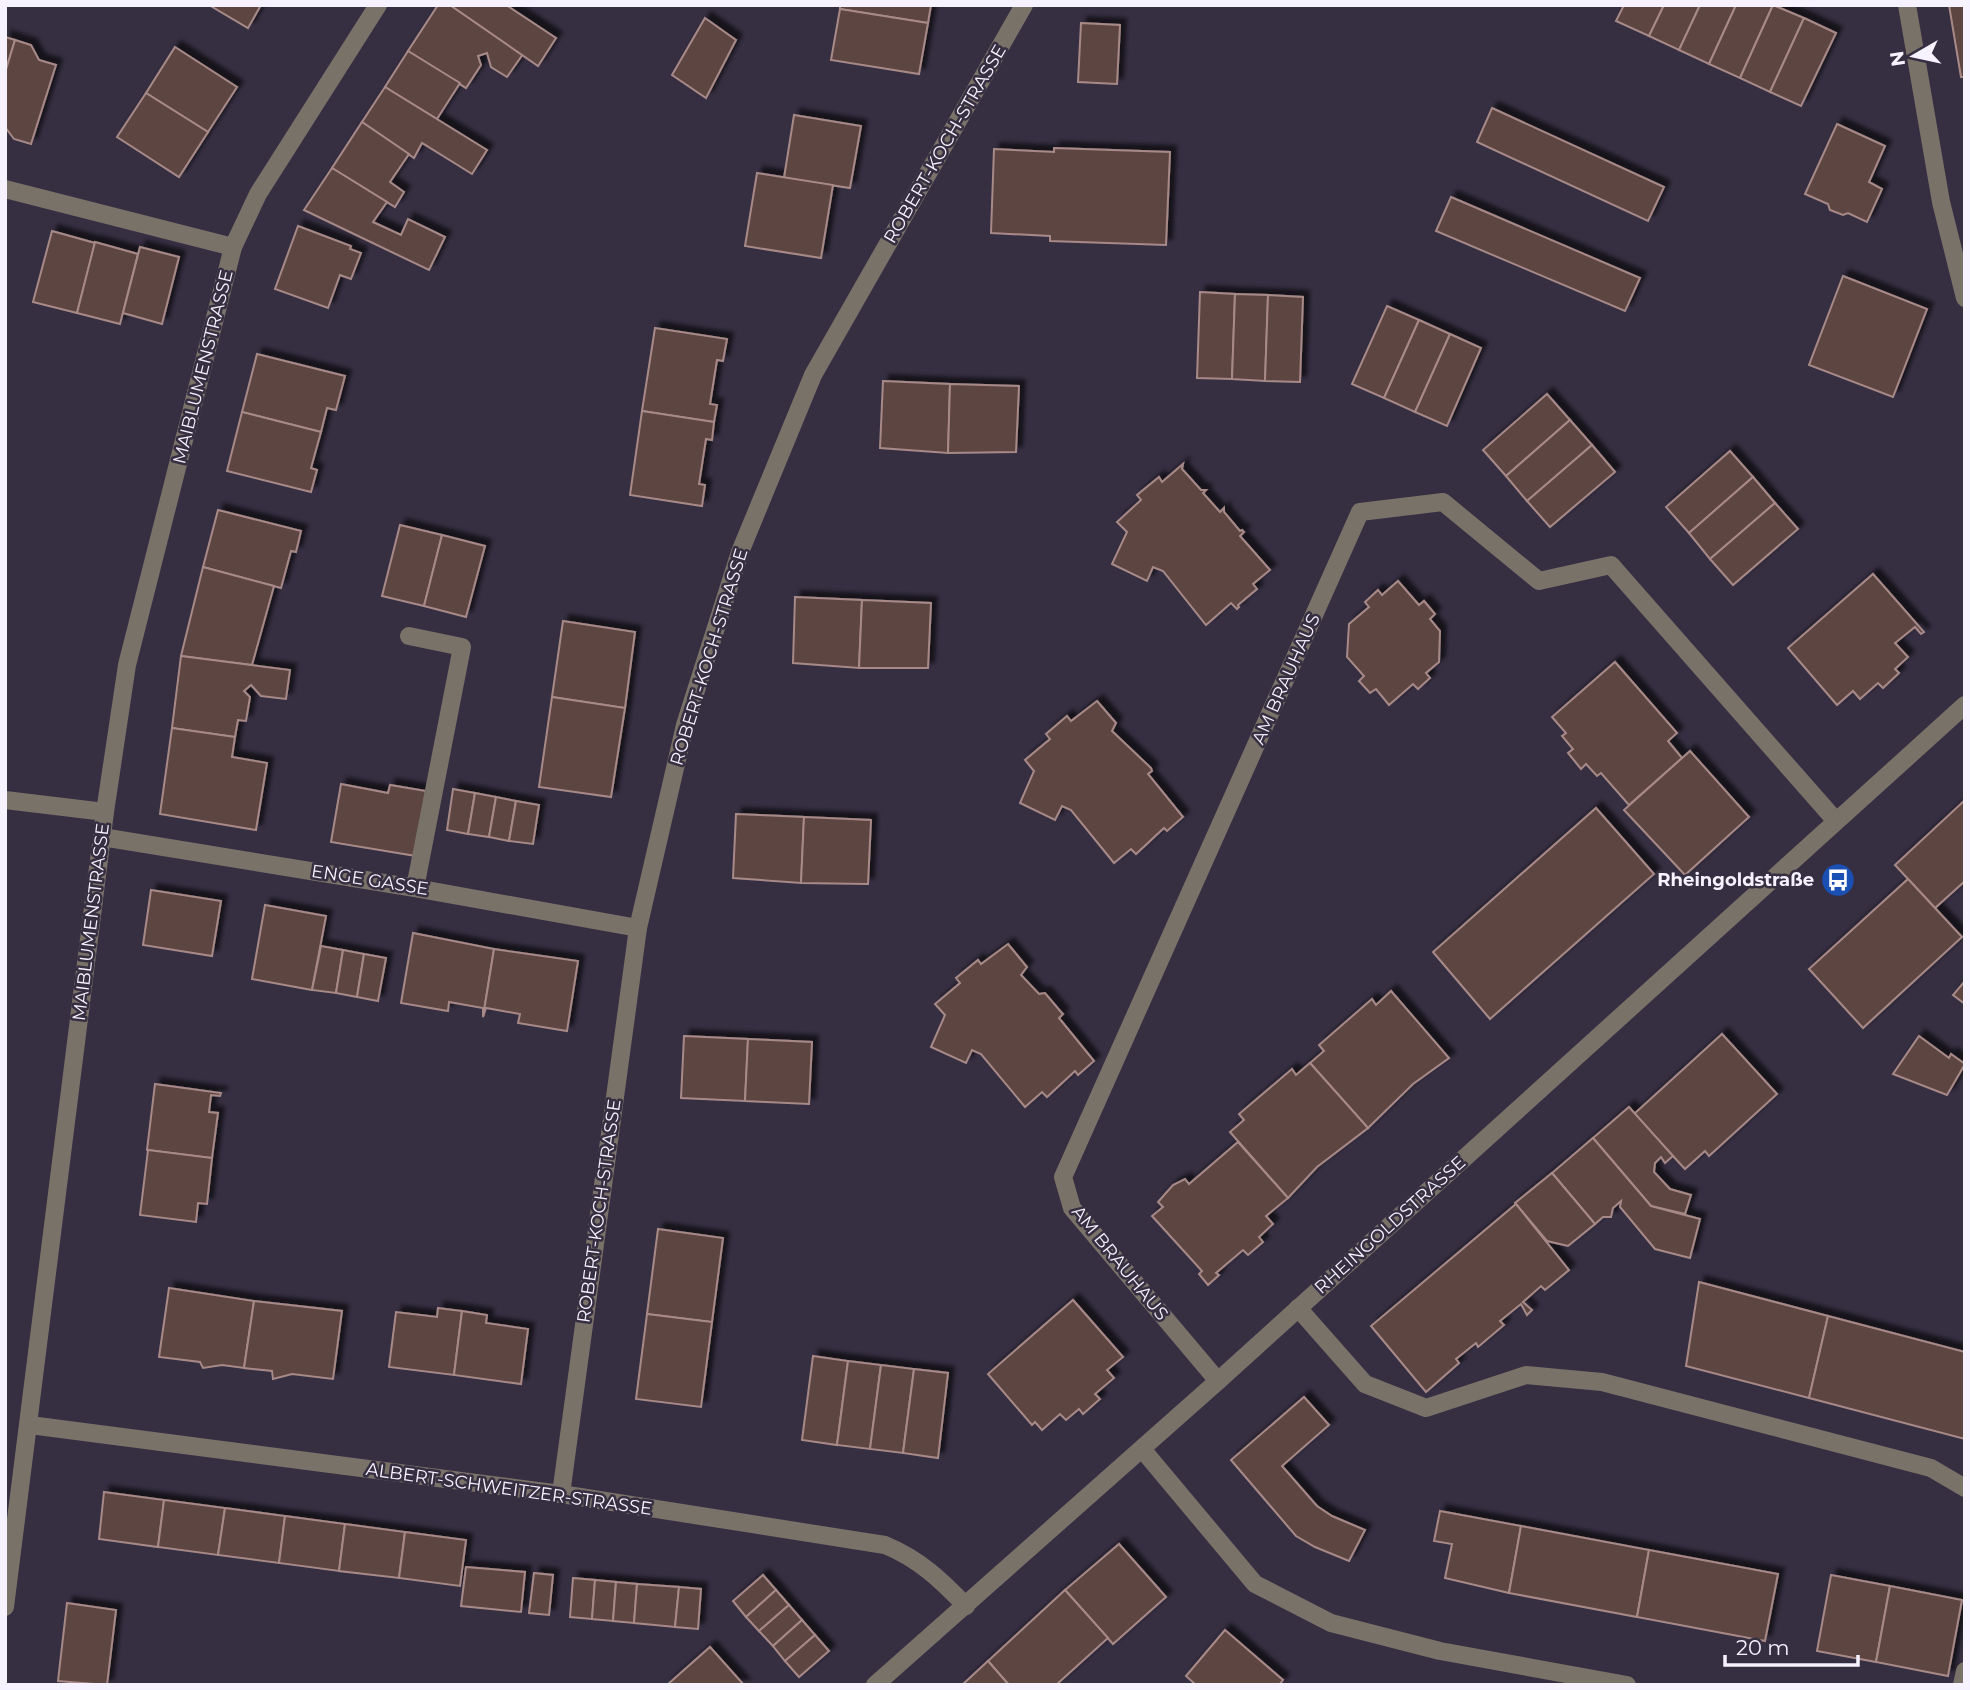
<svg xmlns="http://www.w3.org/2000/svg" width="1970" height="1690" viewBox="0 0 1970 1690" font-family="Montserrat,sans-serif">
<defs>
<filter id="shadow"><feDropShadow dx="6" dy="-6" stdDeviation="2" flood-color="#0009"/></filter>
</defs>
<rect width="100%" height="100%" fill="#362f42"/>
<g fill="#5d4442" stroke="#a78a88" stroke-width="2" filter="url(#shadow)">
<path d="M209,5H261L248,28Z"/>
<path d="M438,5H450L523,54L507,77L491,67L487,53L478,56L481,65L466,88L408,51Z"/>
<path d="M450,5H506L556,38L538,66Z"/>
<path d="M840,5H931L928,23L840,9Z"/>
<path d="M1624,5H1664L1649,36L1616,21Z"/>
<path d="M1664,5H1700L1679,50L1649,36Z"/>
<path d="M1700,5H1736L1709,64L1679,50Z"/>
<path d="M1736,5H1773L1740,78L1709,64Z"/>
<path d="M1773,5L1804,18L1770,92L1740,78Z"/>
<path d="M1949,5H1965V77H1961Z"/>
<path d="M840,9L928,23L919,74L831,60Z"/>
<path d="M705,18L736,40L706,98L672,75Z"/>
<path d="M1804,18L1836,33L1801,106L1770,92Z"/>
<path d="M1081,23L1120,25L1117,84L1078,82Z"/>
<path d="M5,37L15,40L5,73Z"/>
<path d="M15,40L31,45L39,60L56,65L31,144L14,139L5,127V73Z"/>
<path d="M175,47L237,87L208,132L146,93Z"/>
<path d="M408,51L460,83L437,119L385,87Z"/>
<path d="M385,87L487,150L472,174L422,143L414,158L362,122Z"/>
<path d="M146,93L208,132L179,177L117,137Z"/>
<path d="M1492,108L1664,187L1648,221L1477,142Z"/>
<path d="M794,115L861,126L850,188L784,178Z"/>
<path d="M362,122L409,154L390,182L404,192L395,207L332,168Z"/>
<path d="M1837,124L1885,146L1869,182L1882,189L1867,222L1848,213L1843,215L1830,210L1828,204L1805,194Z"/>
<path d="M1054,148L1170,152L1166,245L1050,241V236L991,233L994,149L1054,152Z"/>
<path d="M332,168L387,202L373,222L401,235L408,219L445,237L429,270L304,210Z"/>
<path d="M757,173L833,185L821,258L745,246Z"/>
<path d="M1451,197L1640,278L1625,311L1436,231Z"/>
<path d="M298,226L351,246L350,249L361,253L351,279L340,275L328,308L275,289Z"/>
<path d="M52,231L95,243L77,313L33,302Z"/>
<path d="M95,242L138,254L120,324L77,313Z"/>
<path d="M140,247L179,257L162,324L123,313Z"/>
<path d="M1843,276L1927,309L1893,397L1809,365Z"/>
<path d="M1200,292L1235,294L1232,379L1197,378Z"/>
<path d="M1235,294L1268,295L1265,381L1232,379Z"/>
<path d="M1268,295L1303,297L1300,382L1265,381Z"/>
<path d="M1387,306L1419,320L1384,398L1352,384Z"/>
<path d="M1419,320L1450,334L1415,412L1384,398Z"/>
<path d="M655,328L727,339L723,361L717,360L710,404L717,405L714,422L642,411Z"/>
<path d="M1450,334L1481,348L1447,426L1415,412Z"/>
<path d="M257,354L345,376L336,410L327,408L321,432L242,412Z"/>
<path d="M883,381L950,384L948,453L880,448Z"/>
<path d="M950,384L1019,386L1016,452L948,453Z"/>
<path d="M1547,394L1570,420L1506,476L1483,450Z"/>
<path d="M642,411L714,422L712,440L706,439L699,484L705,485L702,506L630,495Z"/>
<path d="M242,412L321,432L311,468L317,470L311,492L227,471Z"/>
<path d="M1570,420L1592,445L1527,501L1506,476Z"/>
<path d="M1592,445L1615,472L1550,527L1527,501Z"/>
<path d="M1730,451L1753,477L1689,533L1666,507Z"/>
<path d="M1183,464L1182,469L1201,490H1206L1203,493L1220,512L1224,508V512L1240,531L1242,530L1244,532L1240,536L1270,570L1253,584L1257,589L1238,605L1239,607L1237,609L1231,603L1206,625L1163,571L1153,567L1147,581L1112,564L1127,532L1117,522L1141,500L1137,495L1159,477L1162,482Z"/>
<path d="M1753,477L1775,503L1710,559L1689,533Z"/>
<path d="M1775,503L1798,529L1733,585L1710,559Z"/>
<path d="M218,510L301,531L296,552L291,551L281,588L203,567Z"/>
<path d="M400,525L442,535L424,606L382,596Z"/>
<path d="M442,535L485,546L466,617L424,606Z"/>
<path d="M203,567L274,586L252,665L181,656Z"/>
<path d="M1873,574L1924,632L1921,634L1915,627L1895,643L1908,657L1895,669L1899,673L1883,688L1878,683L1860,699L1853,691L1837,705L1788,648Z"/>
<path d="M1398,581L1419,605L1424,601L1435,614L1430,619L1440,631L1439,662L1426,673L1430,678L1418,689L1413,684L1389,705L1376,689L1370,693L1359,681L1364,676L1347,657L1349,624L1369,607L1365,602L1378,590L1382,595Z"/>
<path d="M795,597L862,600L859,668L793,663Z"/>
<path d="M862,600L931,603L928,668H859Z"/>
<path d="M563,621L635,632L625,708L552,697Z"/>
<path d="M181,656L290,670L286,699L261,696L251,685L244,691L250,697L246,721L238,720L235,737L172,728Z"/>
<path d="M1615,662L1677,733L1668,741L1682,758L1629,805L1601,773L1597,776L1586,764L1581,769L1568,753L1573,749L1562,736L1566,733L1552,717Z"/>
<path d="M552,697L625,708L611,797L539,787Z"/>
<path d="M1097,701L1116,723L1112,731L1151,768L1152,771L1148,774L1183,817L1167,831L1164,828L1136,854L1131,849L1114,863L1071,810L1062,806L1055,820L1020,803L1034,771L1025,760L1050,739L1046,734L1067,716L1071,721Z"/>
<path d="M172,728L235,737L232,757L267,763L256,830L160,814Z"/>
<path d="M1690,751L1749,817L1685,875L1624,810Z"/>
<path d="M341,784L388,793L390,785L426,791L416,856L331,842Z"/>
<path d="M453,789L475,793L468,834L447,830Z"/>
<path d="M475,793L496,797L489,837L468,834Z"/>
<path d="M496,797L516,801L509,841L489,837Z"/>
<path d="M1965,800V881L1935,908L1895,865Z"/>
<path d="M516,801L539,805L533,844L509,841Z"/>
<path d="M1596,808L1654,874L1490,1019L1433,952Z"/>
<path d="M736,814L804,817L801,883L733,878Z"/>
<path d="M804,817L871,820L868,884L801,883Z"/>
<path d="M1908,879L1962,937L1863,1028L1809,969Z"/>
<path d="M151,890L221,901L212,956L143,945Z"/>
<path d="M265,905L326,916L312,990L252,979Z"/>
<path d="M413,933L494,949L483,1017V1008L449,1002L448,1011L401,1003Z"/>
<path d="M1008,944L1027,967L1021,975L1039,994L1045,993L1061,1012L1063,1014L1059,1018L1094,1061L1078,1075L1075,1071L1047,1097L1042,1092L1025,1107L981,1054L972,1050L966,1063L931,1047L945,1015L935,1004L960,983L956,978L978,960L981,964Z"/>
<path d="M321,946L343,950L336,993L312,990Z"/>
<path d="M494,949L578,961L567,1031L518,1023L520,1014L486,1008L483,1017Z"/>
<path d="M343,950L364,954L357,997L336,993Z"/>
<path d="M364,954L386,958L378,1001L357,997Z"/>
<path d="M1965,981V1004L1953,995Z"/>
<path d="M1391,991L1449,1058L1413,1084L1368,1128L1310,1063L1324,1051L1319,1045L1372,999L1376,1005Z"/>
<path d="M1722,1034L1777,1094L1709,1156L1705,1151L1685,1169L1634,1114Z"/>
<path d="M684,1036L748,1039L745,1101L681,1098Z"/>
<path d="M1919,1036L1949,1058L1951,1054L1965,1064L1947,1095L1893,1074Z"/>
<path d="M748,1039L812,1042L809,1104L745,1101Z"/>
<path d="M1310,1063L1368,1128L1317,1167L1288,1198L1230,1132L1244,1120L1239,1114L1292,1069L1296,1075Z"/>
<path d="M155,1084L221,1093L220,1096L211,1095L209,1112L218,1113L212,1158L147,1150Z"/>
<path d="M1629,1107L1673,1156L1665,1163L1661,1157L1655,1163L1654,1172L1670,1189L1691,1195L1685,1214L1651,1206L1593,1138Z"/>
<path d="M1593,1138L1651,1206L1700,1219L1690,1258L1655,1249L1620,1207L1621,1201L1613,1208L1611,1217H1603L1595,1224L1552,1173Z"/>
<path d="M1238,1142L1288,1198L1266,1216L1273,1224L1259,1237L1263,1242L1248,1255L1243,1250L1216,1273L1219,1275L1208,1285L1199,1274L1202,1271L1152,1216L1163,1207L1158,1202L1173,1185L1185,1179L1189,1184Z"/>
<path d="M148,1150L212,1158L207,1204L198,1203L196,1222L140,1215Z"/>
<path d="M1552,1173L1595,1224L1568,1246L1547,1241L1515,1203Z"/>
<path d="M1516,1204L1569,1270L1545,1290L1541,1286L1523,1302L1532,1310L1527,1315L1521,1304L1500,1321L1504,1325L1478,1347L1476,1343L1456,1359L1459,1363L1426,1392L1371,1326Z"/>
<path d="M658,1229L723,1238L712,1322L647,1314Z"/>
<path d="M1699,1282L1828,1316L1809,1398L1686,1366Z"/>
<path d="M169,1288L254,1301L244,1368L222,1365L203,1368L200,1362L159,1357Z"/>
<path d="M1073,1300L1123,1357L1107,1370L1114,1378L1095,1394L1100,1399L1083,1414L1079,1409L1066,1420L1060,1414L1042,1430L1035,1422L1032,1425L988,1374Z"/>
<path d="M254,1301L342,1311L333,1379L292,1374L273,1379L272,1371L244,1368Z"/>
<path d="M438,1308L462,1311L454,1375L389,1367L396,1312L437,1317Z"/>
<path d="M462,1311L487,1315L486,1323L528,1329L521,1384L454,1375Z"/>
<path d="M647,1314L712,1322L701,1407L636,1399Z"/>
<path d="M1828,1316L1965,1352V1439L1809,1398Z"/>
<path d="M813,1356L848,1361L837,1445L802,1440Z"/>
<path d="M848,1361L881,1365L870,1449L837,1445Z"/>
<path d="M881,1365L914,1369L903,1453L870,1449Z"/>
<path d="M914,1369L948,1373L938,1458L903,1453Z"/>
<path d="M1304,1397L1329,1425L1282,1466L1317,1506L1332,1516L1365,1530L1349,1561L1315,1547L1296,1536L1231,1460Z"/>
<path d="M104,1492L164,1500L158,1547L99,1539Z"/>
<path d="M164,1500L225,1508L218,1555L158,1547Z"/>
<path d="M225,1508L285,1516L279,1563L218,1555Z"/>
<path d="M1440,1511L1521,1526L1509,1593L1445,1578L1452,1544L1434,1541Z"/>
<path d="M285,1516L345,1524L339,1571L279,1563Z"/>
<path d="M345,1524L405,1532L399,1578L339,1571Z"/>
<path d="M1521,1526L1649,1550L1637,1617L1509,1593Z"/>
<path d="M405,1532L466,1540L460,1586L399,1578Z"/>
<path d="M1119,1544L1166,1597L1113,1644L1065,1590Z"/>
<path d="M1649,1550L1778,1574L1765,1641L1637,1617Z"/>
<path d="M466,1567L525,1572L521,1612L461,1606Z"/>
<path d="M534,1573L553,1575L549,1615L529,1613Z"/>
<path d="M763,1575L776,1590L746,1617L733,1601Z"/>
<path d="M1831,1575L1890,1586L1876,1662L1817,1651Z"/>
<path d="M573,1578L595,1580L592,1619L570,1617Z"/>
<path d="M595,1580L616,1582L613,1621L592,1619Z"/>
<path d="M616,1582L637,1584L634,1623L613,1621Z"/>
<path d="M637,1584L679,1587L675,1627L634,1623Z"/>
<path d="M1890,1586L1962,1600L1948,1676L1876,1662Z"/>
<path d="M679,1587L701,1589L698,1629L675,1627Z"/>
<path d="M776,1590L789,1605L759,1631L746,1617Z"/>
<path d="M1065,1590L1108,1638L1056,1685H1009L988,1661Z"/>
<path d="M67,1603L116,1610L107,1685L58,1681Z"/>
<path d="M789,1605L802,1620L773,1646L759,1631Z"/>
<path d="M802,1620L815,1635L785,1661L773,1646Z"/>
<path d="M1225,1630L1283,1680L1279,1685H1196L1186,1676Z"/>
<path d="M815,1635L829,1651L799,1677L785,1661Z"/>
<path d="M710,1647L744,1685H667Z"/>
<path d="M988,1661L1009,1685H962Z"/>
</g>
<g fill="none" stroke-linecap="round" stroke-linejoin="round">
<g stroke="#797269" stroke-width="18">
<path d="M1907,5L1941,202L1965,298"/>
<path d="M5,189L233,247"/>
<path d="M409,636L462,647L415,888"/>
<path d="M5,800L105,812"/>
<path d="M102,837L415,888L638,928"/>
<path d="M1298,1308L1365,1384L1426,1408L1526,1375L1602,1382L1931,1468L1965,1488"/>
<path d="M1218,1381L1072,1208L1063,1177L1360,512L1443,502L1539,581L1611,565L1836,821"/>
<path d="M30,1425L561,1494L885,1545C919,1559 941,1580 966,1606"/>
<path d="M1142,1449L1255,1584L1331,1623L1440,1651L1627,1685"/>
<path d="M561,1494L638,928L685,725L740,552L813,375L1024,5"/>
<path d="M5,1607L105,812L127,665L233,247L258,194L378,5"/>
<path d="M875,1685L1218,1381L1965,705"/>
<path d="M1962,1685L1965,1671"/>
</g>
</g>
<defs>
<g id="bus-disc" transform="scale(1.75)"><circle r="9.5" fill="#1a4fb4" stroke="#362f42"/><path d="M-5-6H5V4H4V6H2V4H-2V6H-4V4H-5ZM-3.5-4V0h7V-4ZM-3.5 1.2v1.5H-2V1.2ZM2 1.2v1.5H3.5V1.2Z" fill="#fff"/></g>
</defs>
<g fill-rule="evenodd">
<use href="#bus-disc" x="1838" y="880"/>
</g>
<g text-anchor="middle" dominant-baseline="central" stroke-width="5" stroke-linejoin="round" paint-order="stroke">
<g font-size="18" fill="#f6f2ff" stroke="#362f42">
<text transform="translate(945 144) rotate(-60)">ROBERT-KOCH-STRASSE</text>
<text transform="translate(203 367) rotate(-76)">MAIBLUMENSTRASSE</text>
<text transform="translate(709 657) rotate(-73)">ROBERT-KOCH-STRASSE</text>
<text transform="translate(1286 679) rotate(-66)">AM BRAUHAUS</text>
<text transform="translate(370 880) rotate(9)">ENGE GASSE</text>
<text transform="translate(91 922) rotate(-83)">MAIBLUMENSTRASSE</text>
<text transform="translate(599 1211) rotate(-82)">ROBERT-KOCH-STRASSE</text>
<text transform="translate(1390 1225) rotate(-42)">RHEINGOLDSTRASSE</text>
<text transform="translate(1120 1263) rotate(51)">AM BRAUHAUS</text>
<text transform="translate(509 1489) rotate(8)">ALBERT-SCHWEITZER-STRASSE</text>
</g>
<g font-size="18" font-weight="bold" fill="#f6f2ff" stroke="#362f42" text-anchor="end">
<text x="1814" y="880">Rheingoldstraße</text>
</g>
</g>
<rect width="1970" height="1690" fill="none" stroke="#f6f2ff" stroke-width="14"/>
<g transform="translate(1914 56) rotate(261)" stroke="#362f42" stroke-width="5" paint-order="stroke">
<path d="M0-5L12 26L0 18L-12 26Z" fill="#f6f2ff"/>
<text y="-10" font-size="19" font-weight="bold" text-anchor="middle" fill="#f6f2ff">N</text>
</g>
<path d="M1725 1655v10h133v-10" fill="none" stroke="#f6f2ff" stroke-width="3.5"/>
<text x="1736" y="1655" font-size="21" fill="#f6f2ff" stroke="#362f42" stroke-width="5" paint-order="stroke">20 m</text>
</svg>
